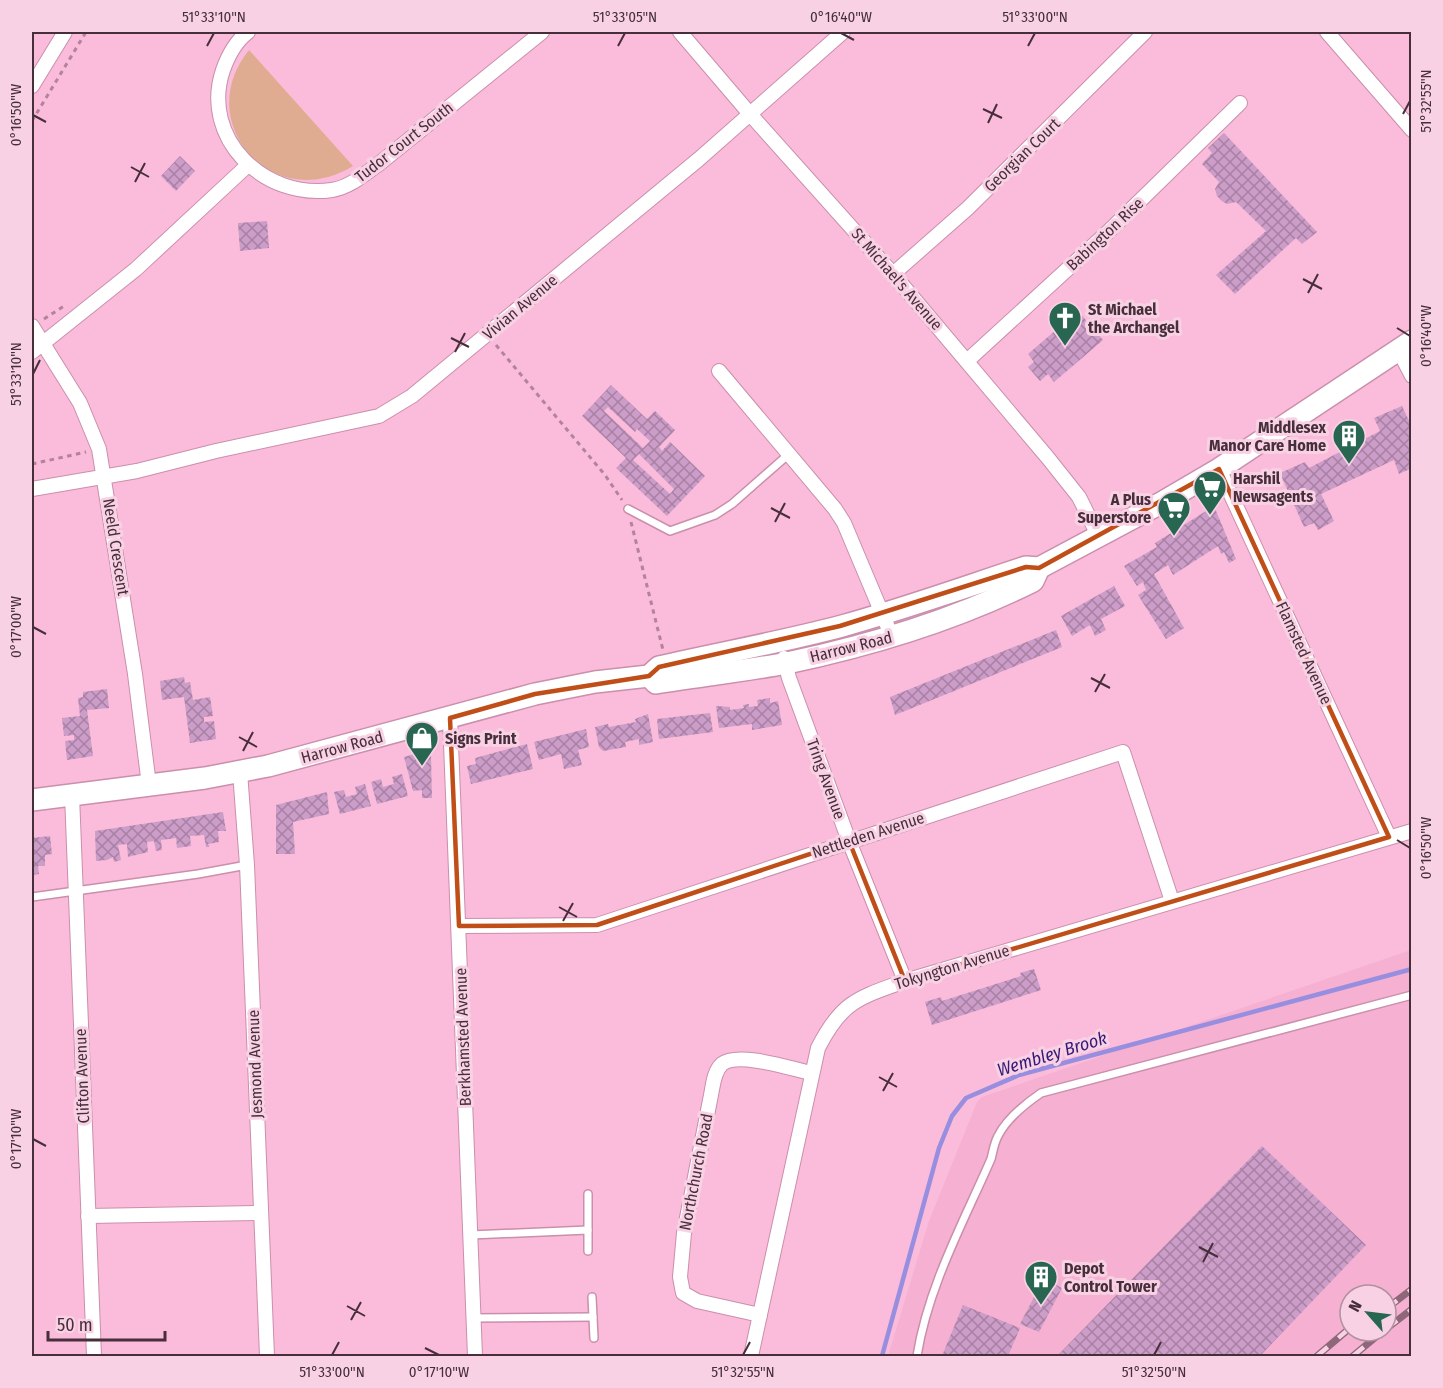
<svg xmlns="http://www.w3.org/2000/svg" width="1443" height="1388" viewBox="0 0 1443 1388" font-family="'Fira Sans Condensed',sans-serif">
<defs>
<pattern id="building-cross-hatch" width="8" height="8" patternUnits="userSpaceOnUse" patternTransform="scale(1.5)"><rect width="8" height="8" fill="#cb9dc8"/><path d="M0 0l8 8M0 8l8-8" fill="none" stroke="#a780a3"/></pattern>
</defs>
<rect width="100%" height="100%" fill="#fabcda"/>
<path fill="#f6b0d2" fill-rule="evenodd" d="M1411,950V1356H888L929,1221L977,1102L982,1097ZM1350,1295H1386V1331H1350Z"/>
<path fill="#e0ac91" d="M249,50L353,166C271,216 191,121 249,50Z"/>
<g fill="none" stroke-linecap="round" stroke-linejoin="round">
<path stroke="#988edf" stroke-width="4.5" d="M882,1356L939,1148L952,1116L966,1098L1019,1075L1412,969"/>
</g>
<g fill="url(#building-cross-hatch)" fill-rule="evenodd">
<path d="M1224,133L1317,232L1302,244L1296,238L1235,294L1216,275L1266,231L1236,202L1227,204L1222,201L1217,196L1215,189L1219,182L1202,164L1212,153L1208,148Z"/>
<path d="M180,156L195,171L176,191L161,176Z"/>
<path d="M267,221L269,248L240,251L238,223Z"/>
<path d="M1078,311L1103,340L1054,382L1048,374L1040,381L1028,367L1034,362L1028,354Z"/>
<path d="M611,385L647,419L655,411L675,430L659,447L662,451L670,442L705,476L667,516L616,468L626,458L582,416ZM608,407L635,432L637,429L650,441L643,448L604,411ZM639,454L674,489L670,494L633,460Z"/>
<path d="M1402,406L1412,427V468L1399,474L1394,460L1321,494L1334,521L1318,530L1314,523L1304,527L1280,473L1305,462L1309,468L1380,431L1374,418Z"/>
<path d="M1214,506L1236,559L1229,563L1224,552L1221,554L1218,546L1173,575L1168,565L1154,574L1184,628L1166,639L1138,595L1146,590L1143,582L1137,586L1124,566L1157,547L1155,543Z"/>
<path d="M1114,586L1125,606L1101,619L1106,630L1095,636L1090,625L1072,636L1061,616Z"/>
<path d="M1056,630L1062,647L895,715L890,697Z"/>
<path d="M184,677L185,683L190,682L193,700L210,697L213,716L204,717V722L214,721L216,739L190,743L184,697L162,700L160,681Z"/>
<path d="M107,689L109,708L87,710L93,756L67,760L65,741L74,740V735L64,736L62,718L80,716L78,698L83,697V692Z"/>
<path d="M770,698V703L778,701L782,725L752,730V724L719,728L716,706L730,707V710L744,708L743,705L749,704V707L758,706L757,700Z"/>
<path d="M710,713L713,732L659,739L657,719Z"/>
<path d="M648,714L653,742L639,745V739L625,742L626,747L603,751L599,747L595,727L608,724L609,727L636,722L635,719Z"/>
<path d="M586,729L589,747L578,750L582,765L564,769L561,754L539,760L534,742Z"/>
<path d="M527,744L533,769L471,784L467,766L476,764L475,758Z"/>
<path d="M425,751L431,756L432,798H422V790L413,791L404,757Z"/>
<path d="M402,774L408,796L377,804L371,782L381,779L383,787L394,784L392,777Z"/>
<path d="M365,784L371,806L340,814L334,792L344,790L346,797L357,794L355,787Z"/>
<path d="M327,792L329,814L293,822L295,854H276V805Z"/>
<path d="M223,812L226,831H218L219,842L208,844L209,847H206L204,835L190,836L191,846L177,848L176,838L169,839L161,840L162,850L156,851L154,841L147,842L148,852L128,857L127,844L118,845L121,860L114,862L113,857L107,860L96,861L95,831Z"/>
<path d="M50,836L52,854L45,855V866H38L39,874L32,875V838Z"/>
<path d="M1034,969L1041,990L932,1025L925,1002L941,997L942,1001L1021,976L1020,973Z"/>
<path d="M1262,1146L1366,1245L1260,1356H1057Z"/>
<path d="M1044,1278L1062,1288L1039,1332L1020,1324Z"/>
<path d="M963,1305L1020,1328L1008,1356H942Z"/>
</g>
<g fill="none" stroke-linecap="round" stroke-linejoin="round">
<g stroke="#ca8fac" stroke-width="10">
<g id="service">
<path d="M628,509L670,531L715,515L732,504L789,454"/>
<path d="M32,897L198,874L247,865"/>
<path d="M588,1194V1251"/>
<path d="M471,1235L588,1230"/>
<path d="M592,1297L594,1338"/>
<path d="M473,1318L593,1317"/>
<path d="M917,1356C928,1287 963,1223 991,1159C993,1152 994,1143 998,1136C1007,1118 1025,1104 1041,1093L1412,995"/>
</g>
</g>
<g stroke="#ca8fac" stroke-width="16">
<g id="minor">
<path d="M248,32C236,41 228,56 223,70C200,138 264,200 332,190C350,187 365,174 380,163L542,32"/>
<path d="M680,32L750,114L893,274L1048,458L1079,497L1099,537"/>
<path d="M1327,32L1412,130"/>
<path d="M32,86L65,32"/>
<path d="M893,274L968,208L1145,32"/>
<path d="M32,326L80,403L99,449L135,674L149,785"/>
<path d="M1398,349L1412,376"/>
<path d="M32,352L136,269L248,165"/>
<path d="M967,361L1108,232L1240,103"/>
<path d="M719,371L835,509L844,523L892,637"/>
<path d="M1219,469L1389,837"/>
<path d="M32,489L137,471L216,451L379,416L412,396L699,159L843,32"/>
<path d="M784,658L789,678L849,841L905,981"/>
<path d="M450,718L475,1356"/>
<path d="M240,772L247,865L267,1356"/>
<path d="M72,795L94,1356"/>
<path d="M459,926L597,925L1123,752L1172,901"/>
<path d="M88,1216L260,1213"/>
<path d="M760,1315L697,1301L683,1293L680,1277L684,1233L711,1095C713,1085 714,1071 722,1064C738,1051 792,1069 811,1073"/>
<path d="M751,1356L818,1048C842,1001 858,998 905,981L1412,831"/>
</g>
</g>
<g stroke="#ca8fac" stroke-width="24">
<g id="primary">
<path d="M649,676L656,683C700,676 744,671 787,663C872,645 955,620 1033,581L1039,568"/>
<path d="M32,800L205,778L268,766L535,694L595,682L649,676L659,667C720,653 782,642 842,626C904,609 965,587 1026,567L1039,568L1161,503L1219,469L1412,341"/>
</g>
</g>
<g stroke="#b2839a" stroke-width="3" stroke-dasharray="4.5 4.5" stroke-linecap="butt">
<path d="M32,121L86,32"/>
<path d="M44,319L64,306"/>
<path d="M496,345L605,475L622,500"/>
<path d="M32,464L86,452"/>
<path d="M631,522L663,650"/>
</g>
<use href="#service" stroke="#fff" stroke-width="7"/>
<use href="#minor" stroke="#fff" stroke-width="14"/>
<use href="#primary" stroke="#fff" stroke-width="21"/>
<g stroke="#8e677a" stroke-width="7">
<g id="rail">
<path d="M1386,1309L1412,1289"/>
<path d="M1386,1329L1412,1309"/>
<path d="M1317,1356L1350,1328"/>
<path d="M1353,1356L1383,1331"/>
</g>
</g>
<use href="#rail" stroke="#f8d2e4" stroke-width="4.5" stroke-dasharray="14" stroke-linecap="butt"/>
</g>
<path fill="none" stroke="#c04e18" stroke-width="4.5" stroke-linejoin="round" d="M1219,469L1389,837L905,981L849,841L597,925L459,926L450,718L535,694L649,676L659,667L840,626L1026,567L1039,568Z"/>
<path fill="none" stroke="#462e3a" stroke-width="2" d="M841,33L854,40M207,46L214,33M618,46L625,33M1028,46L1035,33M983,109L1002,118M1403,114L1410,101M33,115L46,122M988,123L997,104M131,167L149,177M135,182L145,163M1303,279L1322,289M1308,293L1318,274M1397,328L1410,336M451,338L469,347M455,352L465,333M33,374L40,360M771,508L790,518M775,522L785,503M33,627L46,634M1091,678L1110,688M1095,692L1105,674M239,737L257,747M243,751L253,732M1397,840L1410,848M559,907L577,917M563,921L573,903M879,1077L897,1087M883,1091L893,1073M33,1139L46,1146M1199,1247L1218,1257M1203,1262L1213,1243M347,1306L365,1316M351,1320L361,1302M425,1348L439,1355M332,1355L339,1342M743,1355L750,1342M1154,1355L1161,1342"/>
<defs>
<g id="church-pin" transform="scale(1.725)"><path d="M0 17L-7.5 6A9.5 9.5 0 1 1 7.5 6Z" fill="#286652" stroke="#f8d2e4"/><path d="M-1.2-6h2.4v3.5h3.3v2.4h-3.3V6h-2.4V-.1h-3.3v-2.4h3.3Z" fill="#fff"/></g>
<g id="building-pin" transform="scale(1.725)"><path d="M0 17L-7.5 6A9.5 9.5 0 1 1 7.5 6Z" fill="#286652" stroke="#f8d2e4"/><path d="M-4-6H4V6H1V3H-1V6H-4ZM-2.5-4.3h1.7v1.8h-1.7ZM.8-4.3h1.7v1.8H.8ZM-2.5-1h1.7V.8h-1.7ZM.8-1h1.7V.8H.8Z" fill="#fff"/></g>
<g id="supermarket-pin" transform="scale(1.725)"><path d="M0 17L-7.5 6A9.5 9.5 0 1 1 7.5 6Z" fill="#286652" stroke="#f8d2e4"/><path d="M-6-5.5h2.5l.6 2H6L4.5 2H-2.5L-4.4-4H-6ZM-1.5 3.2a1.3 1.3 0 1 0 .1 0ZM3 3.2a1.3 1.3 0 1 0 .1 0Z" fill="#fff"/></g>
<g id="shop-pin" transform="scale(1.725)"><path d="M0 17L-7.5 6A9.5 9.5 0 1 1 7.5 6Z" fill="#286652" stroke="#f8d2e4"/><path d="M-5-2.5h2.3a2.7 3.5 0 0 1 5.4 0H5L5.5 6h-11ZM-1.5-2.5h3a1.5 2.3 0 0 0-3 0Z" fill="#fff"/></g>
</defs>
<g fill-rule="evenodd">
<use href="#church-pin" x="1065" y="318"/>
<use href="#building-pin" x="1349" y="436"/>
<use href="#supermarket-pin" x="1210" y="487"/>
<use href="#supermarket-pin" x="1174" y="508"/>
<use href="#shop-pin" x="422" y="738"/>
<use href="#building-pin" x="1041" y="1277"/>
</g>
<g text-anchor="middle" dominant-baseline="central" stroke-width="6" stroke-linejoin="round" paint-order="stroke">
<g font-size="16" fill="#462e3a" stroke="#f8d2e4">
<text transform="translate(404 142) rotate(-38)">Tudor Court South</text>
<text transform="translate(1022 155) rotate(-44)">Georgian Court</text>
<text transform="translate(1105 234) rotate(-43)">Babington Rise</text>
<text transform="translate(897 279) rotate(49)">St Michael's Avenue</text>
<text transform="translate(520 307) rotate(-40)">Vivian Avenue</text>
<text transform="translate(116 547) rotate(81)">Neeld Crescent</text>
<text transform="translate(851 647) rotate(-14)">Harrow Road</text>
<text transform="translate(1304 653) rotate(65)">Flamsted Avenue</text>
<text transform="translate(342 747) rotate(-15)">Harrow Road</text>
<text transform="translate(826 779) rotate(70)">Tring Avenue</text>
<text transform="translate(868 835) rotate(-18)">Nettleden Avenue</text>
<text transform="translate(952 967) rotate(-17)">Tokyngton Avenue</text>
<text transform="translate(463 1037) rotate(-92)">Berkhamsted Avenue</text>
<text transform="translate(255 1064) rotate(-92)">Jesmond Avenue</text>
<text transform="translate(82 1076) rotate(-92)">Clifton Avenue</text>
<text transform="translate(696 1172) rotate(-79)">Northchurch Road</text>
</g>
<g font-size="16" font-weight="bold" fill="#462e3a" stroke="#f8d2e4" text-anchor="start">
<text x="1088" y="309">St Michael<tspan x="1088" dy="18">the Archangel</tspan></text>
<text x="1326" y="427" text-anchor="end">Middlesex<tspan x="1326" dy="18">Manor Care Home</tspan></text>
<text x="1233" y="478">Harshil<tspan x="1233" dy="18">Newsagents</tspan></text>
<text x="1151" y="499" text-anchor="end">A Plus<tspan x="1151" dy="18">Superstore</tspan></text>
<text x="445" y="738">Signs Print</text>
<text x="1064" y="1268">Depot<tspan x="1064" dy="18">Control Tower</tspan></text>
</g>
<g font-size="18" font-style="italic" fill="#361a78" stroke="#f8d2e4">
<text transform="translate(1052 1054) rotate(-17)">Wembley Brook</text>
</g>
</g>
<rect width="1443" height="1388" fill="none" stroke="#f8d2e4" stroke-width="66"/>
<g transform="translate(1368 1313) rotate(298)"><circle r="28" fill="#f8d2e4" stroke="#b190a0" stroke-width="1.5"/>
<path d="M0-4.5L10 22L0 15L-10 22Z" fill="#286652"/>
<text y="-9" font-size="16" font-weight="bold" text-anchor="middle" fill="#462e3a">N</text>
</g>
<path d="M48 1331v9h117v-9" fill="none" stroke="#462e3a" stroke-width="3"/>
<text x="57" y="1331" font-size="18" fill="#462e3a" stroke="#f8d2e4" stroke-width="4.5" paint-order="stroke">50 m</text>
<rect x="33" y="33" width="1377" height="1322" fill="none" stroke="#462e3a" stroke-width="2"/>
<g font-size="15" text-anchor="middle" fill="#462e3a">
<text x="214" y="22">51°33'10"N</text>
<text x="625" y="22">51°33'05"N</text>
<text x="841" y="22">0°16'40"W</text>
<text x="1035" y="22">51°33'00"N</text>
<text transform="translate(1426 101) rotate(-90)" y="5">51°32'55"N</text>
<text transform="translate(16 115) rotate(-90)" y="5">0°16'50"W</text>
<text transform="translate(1426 336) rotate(-90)" y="5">0°16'40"W</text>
<text transform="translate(16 374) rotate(-90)" y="5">51°33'10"N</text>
<text transform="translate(16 627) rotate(-90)" y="5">0°17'00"W</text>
<text transform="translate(1426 848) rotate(-90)" y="5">0°16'50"W</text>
<text transform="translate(16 1139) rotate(-90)" y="5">0°17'10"W</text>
<text x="332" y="1377">51°33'00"N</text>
<text x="439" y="1377">0°17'10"W</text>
<text x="743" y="1377">51°32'55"N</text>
<text x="1154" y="1377">51°32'50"N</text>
</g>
</svg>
